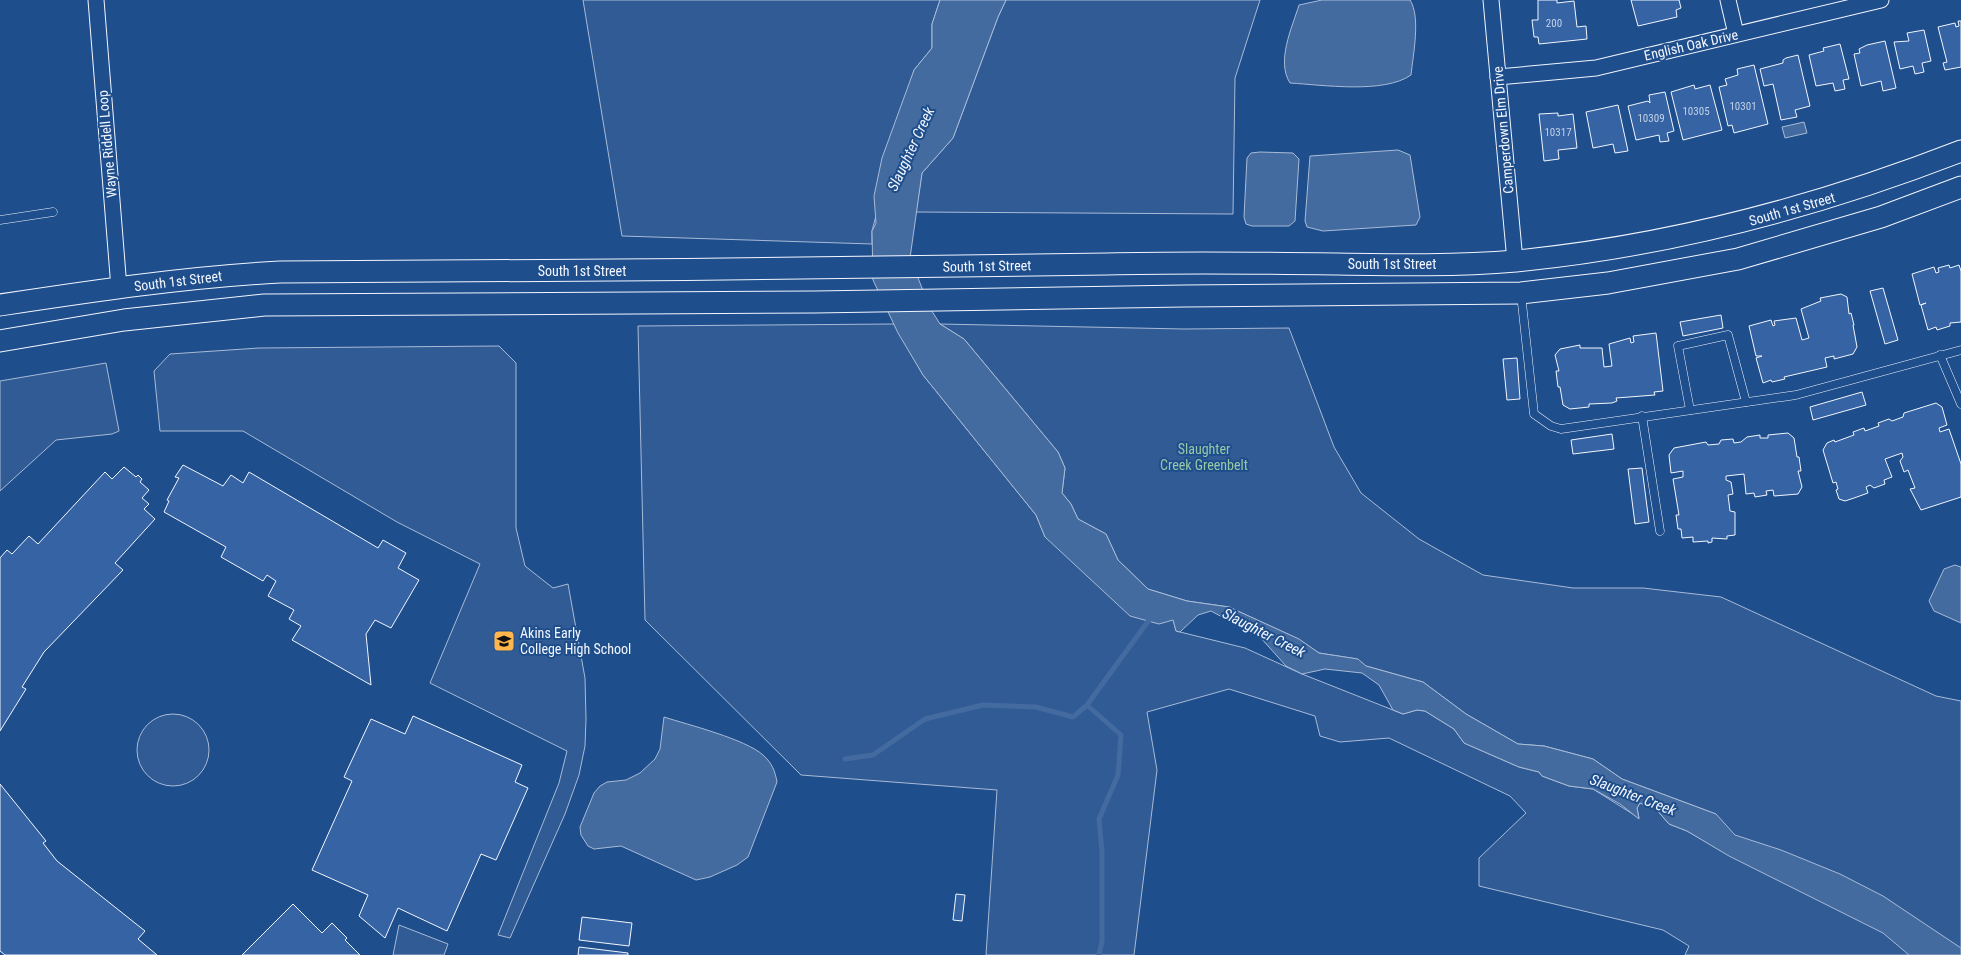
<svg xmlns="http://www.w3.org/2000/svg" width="1961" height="955" viewBox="0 0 1961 955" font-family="'Roboto Condensed',sans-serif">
<rect width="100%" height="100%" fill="#1f4e8c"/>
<g fill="#305b95" stroke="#a8bbd7">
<path d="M583,0H940L932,24V48L914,70L872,231V244L622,236Z"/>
<path d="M1006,0H1260L1235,78L1233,214L916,212L922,173L953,138L998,17Z"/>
<path d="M894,324L923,375L1036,515L1045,537L1173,619L1176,631L1245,648L1302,674L1403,714L1417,710L1425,711L1454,729L1464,743L1519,767L1539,772L1542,776L1569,786L1593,789L1639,818L1637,808L1640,803L1656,809L1669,824L1687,831L1727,854L1716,814L1622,779L1593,759L1544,746L1518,744L1466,714L1423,682L1366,666L1357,659L1319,653L1298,639L1229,607L1187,601L1148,589L1118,560L1106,534L1078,519L1071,504L1062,493L1065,468L1058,452L964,339L940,324L1184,329L1289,328L1334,447L1361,493L1419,539L1483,575L1573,588H1643L1721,597L1936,696L1961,701V955H1685L1689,946L1663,930L1479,886V858L1526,813L1510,796L1389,738L1340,742L1320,736L1315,716L1229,689L1147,712L1157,770L1134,955H986L997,790L801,775L645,620L638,326Z"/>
<path d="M499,346L516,363V528L525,566L553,588L568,584L585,678L586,719L585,746L579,775L565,814L510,938L498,935L559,783L567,751L430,683L480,564L397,522L243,431H160L154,371L170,354L259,348Z"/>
<path d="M106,363L119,431L112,434L56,440L0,491V381Z"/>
<circle cx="173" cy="750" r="36"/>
<path d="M399,925L448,944L444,955H393Z"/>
</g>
<g fill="#446ba0" stroke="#a8bbd7">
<path d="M940,0H1006L998,17L953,138L922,173L910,258L930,308L940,324L964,339L1058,452L1065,468L1062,493L1071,504L1078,519L1106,534L1118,560L1148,589L1187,601L1229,607L1299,639L1319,653L1358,659L1366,666L1423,682L1466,714L1518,744L1544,746L1593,759L1622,779L1716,814L1735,835L1781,850L1840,874L1883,896L1961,948V955H1909L1883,933L1729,856L1687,831L1669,824L1656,809L1640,803L1637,808L1639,819L1620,804L1593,789L1569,786L1542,776L1539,772L1519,767L1464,743L1454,729L1425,711L1417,710L1403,714L1393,710L1379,685L1362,673L1325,669L1302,674L1286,666L1260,637L1211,611L1198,615L1180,632L1176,631L1173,620L1159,624L1130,616L1045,537L1036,515L923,375L898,333L873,280L872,231L876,223L874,196L882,158L914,70L932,48V24Z"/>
<path d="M1322,0H1410C1421,17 1413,55 1411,75C1384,94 1323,85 1290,83C1276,61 1292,28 1299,5Z"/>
<path d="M1804,122L1807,133L1785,138L1782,127Z"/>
<path d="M1398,150L1410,155L1420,217L1416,225L1323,231L1307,227L1305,221L1310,156Z"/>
<path d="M1260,152L1293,153L1299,159L1295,221L1289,226H1252L1246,224L1244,217L1247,158L1251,153Z"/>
<path d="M1955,565L1961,567V623L1934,611L1929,601L1944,569Z"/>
<path d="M664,717C689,725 745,739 763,755C772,763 775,771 777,782L748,857L737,865L710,877L696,880L621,846L594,849L588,846L581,835L580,827L594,793L600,786L607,782L626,780L640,773L655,759L660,749Z"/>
</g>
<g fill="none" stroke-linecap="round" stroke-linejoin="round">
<g stroke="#446ba0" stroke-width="5">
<path d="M845,759L873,755L925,719L983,705L1036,707L1073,717L1087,705"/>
<path d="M1099,955L1102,941V852L1099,819L1118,775L1121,735L1087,705L1152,616"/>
</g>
</g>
<g fill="#3563a3" stroke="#f2f6ff">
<path d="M1538,0H1557V3L1574,1L1577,27L1586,26L1587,39L1539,44L1538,37H1534L1532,20H1538Z"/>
<path d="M1631,0H1679L1681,8L1676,10L1677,17L1638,26Z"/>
<path d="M1958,21H1961V67L1945,70L1943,63L1947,62L1938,27L1955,23L1956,27L1959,26Z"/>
<path d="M1924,30L1931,61L1922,63L1924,72L1915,74L1913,66L1900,69L1894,42L1909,41L1907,33Z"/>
<path d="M1885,41L1896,88L1883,91L1881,81L1861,86L1854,54L1860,53L1859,49L1867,45Z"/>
<path d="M1840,44L1849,79L1843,80L1845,89L1835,91L1833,83L1816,86L1809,55L1824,51L1823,48Z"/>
<path d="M1798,55L1810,106L1795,110L1797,117L1781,120L1773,84L1764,86L1760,69L1783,63V60L1786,58Z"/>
<path d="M1754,65L1768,124L1734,133L1732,125L1728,126L1719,87L1727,85L1725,79L1738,75L1737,69Z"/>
<path d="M1694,85L1695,89L1710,85L1722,130L1683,140L1671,92Z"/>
<path d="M1665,92L1674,131L1667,133L1669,141L1660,142L1659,135L1636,140L1628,106L1648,101L1650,103L1649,95Z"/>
<path d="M1618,105L1628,151L1615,153L1613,144L1593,148L1586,112Z"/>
<path d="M1558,113V116L1573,114L1577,148L1558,150L1559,159L1544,161L1539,114Z"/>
<path d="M1949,265L1950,268L1959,265L1961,271V322L1950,323V326L1937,330L1936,327L1928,330L1921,305L1926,303L1920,305L1912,274L1934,267L1936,273L1939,272L1938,268Z"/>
<path d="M1883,288L1898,340L1885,344L1870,291Z"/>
<path d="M1841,294L1847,297L1849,314L1851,313L1854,325H1853L1857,347L1853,354L1834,359V356L1825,358L1827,367L1784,377L1785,379L1772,382L1771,380L1763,383L1756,358L1762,356H1756L1749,326L1771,320L1773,326L1775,325L1774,321L1796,318L1802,340L1809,338L1801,309L1821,301L1820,298Z"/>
<path d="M1721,315L1723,328L1683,336L1680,322Z"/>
<path d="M1656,333L1663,391L1654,392L1655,395L1616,398L1617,401L1612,403L1589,404V407L1570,409L1563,405L1560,387H1558L1556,371H1559L1555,355L1560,349L1580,345V348H1602L1604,367L1612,366L1609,344L1630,338L1631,343L1634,342L1633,336Z"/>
<path d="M1517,358L1520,399L1507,400L1503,359Z"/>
<path d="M1862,392L1866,405L1813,420L1810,407Z"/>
<path d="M1936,403L1942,407L1947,425L1939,428L1940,432L1949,429L1961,464V497L1921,510L1910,489L1915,488L1908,470L1904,472L1900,461L1903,457L1902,453L1885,459L1892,477L1884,480L1885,484L1874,488L1870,485L1866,487L1868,493L1854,498L1845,501L1839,499L1836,490L1838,489L1836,482L1833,483L1823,450L1827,443L1834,440L1835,442L1854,435L1853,432L1864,428L1865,431L1879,426L1878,423L1889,419L1892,421L1903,417L1904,413Z"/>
<path d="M1788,433L1794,438L1797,457H1799L1801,471H1798L1802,487L1798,494L1774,496L1773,490L1766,491L1767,495L1755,497L1754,493L1746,494L1744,474L1726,476V480L1731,482L1733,494L1728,495L1730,511L1735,512V535L1727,536V539L1712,538V542L1708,543V541L1693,542V537L1682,538L1681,529H1678L1676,515H1679L1673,479L1683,477V471L1671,473L1669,455L1674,448L1706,442L1708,445L1719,444L1721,440L1733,439L1734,443L1741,442L1747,437L1760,435V438H1768V435Z"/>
<path d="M1612,434L1614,449L1573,454L1571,440Z"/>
<path d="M183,465L223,486L231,475L243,483L249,472L378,548L383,540L406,553L398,568L419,580L391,628L375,620L366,634L371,685L292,640L301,626L289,619L294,610L268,596L276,581L267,575L263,581L221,557L226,547L164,512L169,501L167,500L179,478L175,477Z"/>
<path d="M124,467L136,477L138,475L142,479L140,482L149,490L142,498L149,504L144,509L155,519L115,563L123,570L44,652L22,687L26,689L0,731V558L7,550L12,554L29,536L38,544L105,472L112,479Z"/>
<path d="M1642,468L1649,522L1635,524L1628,469Z"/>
<path d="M413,716L522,765L515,782L528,788L496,860L481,854L447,931L398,908L385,938L359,916L368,895L312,870L352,781L344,777L371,719L405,734Z"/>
<path d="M0,784L46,841L43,843L57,861L145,931L138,939L157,955H5L0,951Z"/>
<path d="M956,894L965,895L962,921L953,920Z"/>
<path d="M293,904L322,933L332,923L347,938L345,940L360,955H242Z"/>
<path d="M582,917L632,923L629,946L579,940Z"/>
<path d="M579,947L628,953V955H578Z"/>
</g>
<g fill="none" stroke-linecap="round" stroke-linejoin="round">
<g stroke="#f2f6ff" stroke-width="9">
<g id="service">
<path d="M0,220L53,212"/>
<path d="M1521,294L1534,414L1551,426L1561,429L1796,395L1961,350"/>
<path d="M1940,355L1961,404"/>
<path d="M1690,410L1678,346L1728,335L1746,402"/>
<path d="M1642,416L1660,531"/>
</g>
</g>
<g stroke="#f2f6ff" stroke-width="17">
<g id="minor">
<path d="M96,0L119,288"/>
<path d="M1491,0L1515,261"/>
<path d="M1728,0L1736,34"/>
<path d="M1498,77L1596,68L1881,0"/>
</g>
</g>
<g stroke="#f2f6ff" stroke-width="23">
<g id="secondary">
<path d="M0,305C93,291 186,277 280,272C556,271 831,269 1107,264C1184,262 1260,263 1337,264C1397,265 1457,266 1516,261C1670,246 1817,207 1961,151"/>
<path d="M0,341L124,320L264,305L815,302L1184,296L1521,293L1608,283L1738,259L1881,217L1961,187"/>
</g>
</g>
<use href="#service" stroke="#1f4e8c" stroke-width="8"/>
<use href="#minor" stroke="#1f4e8c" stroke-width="15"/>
<use href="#secondary" stroke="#1f4e8c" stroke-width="21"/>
</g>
<defs>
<g id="school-square" transform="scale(1.125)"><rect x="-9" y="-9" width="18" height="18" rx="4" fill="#ffb74d" stroke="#1f4e8c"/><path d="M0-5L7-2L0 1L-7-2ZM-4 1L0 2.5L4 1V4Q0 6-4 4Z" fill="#111"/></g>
</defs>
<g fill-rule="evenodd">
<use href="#school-square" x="504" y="641"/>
</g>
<g text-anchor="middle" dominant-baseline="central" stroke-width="4" stroke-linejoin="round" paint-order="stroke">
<g font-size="11" fill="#c3d1e8">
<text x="1554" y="23">200</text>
<text x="1743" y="106">10301</text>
<text x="1696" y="111">10305</text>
<text x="1651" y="118">10309</text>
<text x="1558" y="132">10317</text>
</g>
<g font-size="14" fill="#f2f6ff" stroke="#1f4e8c">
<text transform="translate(1691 45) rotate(-13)">English Oak Drive</text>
<text transform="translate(1503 130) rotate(-95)">Camperdown Elm Drive</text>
<text transform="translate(107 144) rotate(-95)">Wayne Riddell Loop</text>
<text transform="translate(1792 209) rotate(-16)">South 1st Street</text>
<text x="1392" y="264">South 1st Street</text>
<text transform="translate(987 266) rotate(-1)">South 1st Street</text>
<text x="582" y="271">South 1st Street</text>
<text transform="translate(178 281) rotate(-7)">South 1st Street</text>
</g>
<g font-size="14" fill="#97c8a6" stroke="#1f4e8c">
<text x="1204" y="449">Slaughter<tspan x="1204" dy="16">Creek Greenbelt</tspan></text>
</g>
<g font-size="14" fill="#f2f6ff" stroke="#1f4e8c" text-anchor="start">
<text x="520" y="633">Akins Early<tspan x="520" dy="16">College High School</tspan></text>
</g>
<g font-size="15" font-style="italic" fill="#f2f6ff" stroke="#1f4e8c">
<text transform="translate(911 149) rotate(-65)">Slaughter Creek</text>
<text transform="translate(1264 633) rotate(27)">Slaughter Creek</text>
<text transform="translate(1633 795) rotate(21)">Slaughter Creek</text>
</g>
</g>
</svg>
